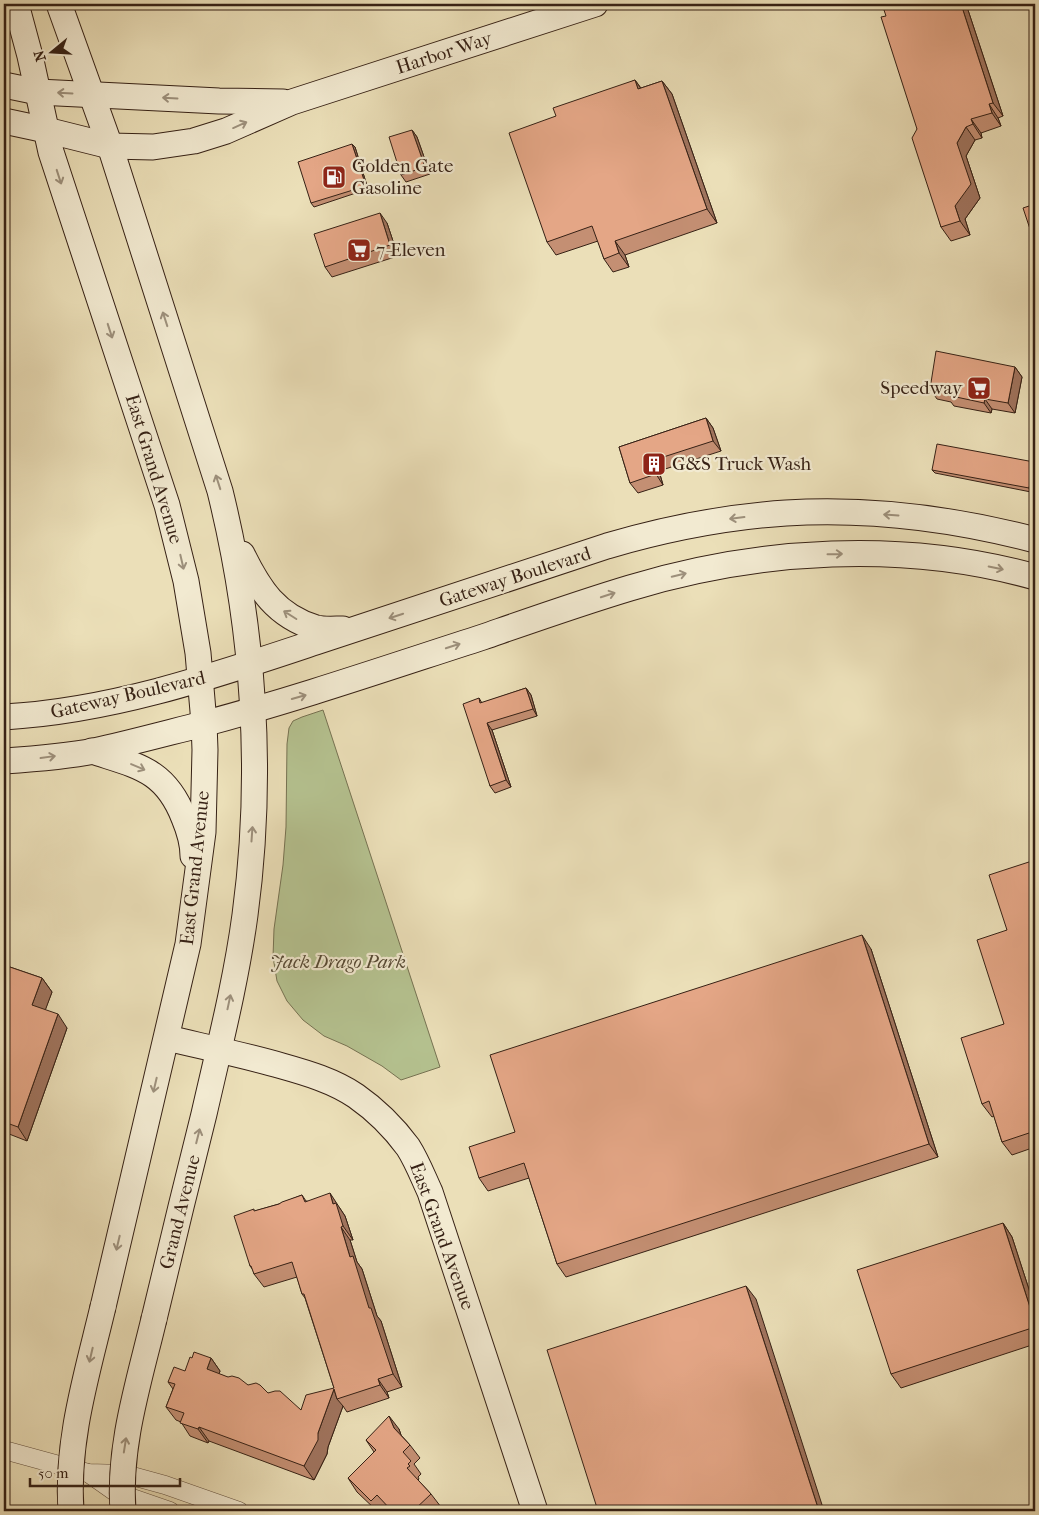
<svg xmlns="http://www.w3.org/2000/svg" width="1039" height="1515" viewBox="0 0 1039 1515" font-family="'IM FELL French Canon',serif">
<rect width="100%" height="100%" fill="#ebdfb8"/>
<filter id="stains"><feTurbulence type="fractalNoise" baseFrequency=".004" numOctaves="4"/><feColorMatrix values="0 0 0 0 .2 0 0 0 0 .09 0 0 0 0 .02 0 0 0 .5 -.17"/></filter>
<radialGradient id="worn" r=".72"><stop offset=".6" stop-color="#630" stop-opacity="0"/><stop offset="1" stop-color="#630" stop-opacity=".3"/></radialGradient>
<path fill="#b5c290" stroke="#767252" d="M323,710L440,1067L401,1080L382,1066L347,1046L324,1036L303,1020L287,1001L277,981L273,957L274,929L283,865L286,827L287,744L289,728L293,721L302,717Z"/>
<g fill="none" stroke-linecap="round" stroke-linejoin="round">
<g stroke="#63503e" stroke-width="19">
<g id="street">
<path d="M4,1450L88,1473L125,1474L165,1485L239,1511"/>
<path d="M88,1473L115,1492L170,1511"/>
</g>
</g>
<g stroke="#362115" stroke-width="27">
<g id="secondary">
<path d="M16,4L30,56L51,152L167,505L186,581L198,653L204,723L205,750L203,832L188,944L103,1307"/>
<path d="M59,4L110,146L220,491C254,629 264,774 245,915C236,982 219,1048 204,1114C187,1182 170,1251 154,1319"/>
<path d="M4,85L38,92L219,101L283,102"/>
<path d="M4,121L46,130L110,146L153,147L194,141L226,131L292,102L595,4"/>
<path d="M242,554C259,589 276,616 316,628C324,630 335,629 343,629"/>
<path d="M4,717C112,711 214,676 316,642C413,610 510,578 607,546C665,529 725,517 786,513C870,508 955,519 1035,540"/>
<path d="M92,751C137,766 165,769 184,818C189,830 193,843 193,856"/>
<path d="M4,761C34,759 64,757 94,751C130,743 167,733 203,724C297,699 390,667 483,637C532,620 580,603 630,588C759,549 904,540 1035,577"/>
<path d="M167,1038C205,1047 244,1055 282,1066C307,1073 334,1081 356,1096C376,1110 394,1128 408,1147C417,1161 423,1177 430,1192L535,1511"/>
</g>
</g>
<use href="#street" stroke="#f2ead1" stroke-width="18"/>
<use href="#secondary" stroke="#f2ead1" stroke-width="25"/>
<g stroke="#362115" stroke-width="27" stroke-linecap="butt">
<g id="secondary-bridge">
<path d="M71,1511C66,1441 87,1374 103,1307"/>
<path d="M123,1511C118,1446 139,1382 154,1319"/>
</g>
</g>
<use href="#secondary-bridge" stroke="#f2ead1" stroke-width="25"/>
</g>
<g fill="#c48f73" stroke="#362115">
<path d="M966,4L1003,116L998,118L1001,126L981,133L982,138L975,140L966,156L980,198L965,219L970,235L951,241L941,227L917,129Z"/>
<path d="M635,80L641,88L662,81L672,94L717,223L625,255L629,267L613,272L604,259L598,241L556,255L547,242L556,116Z"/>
<path d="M412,130L417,137L430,174L406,182L401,175Z"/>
<path d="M355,147L368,189L314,207L311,203Z"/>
<path d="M1035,204V236H1034L1030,229Z"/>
<path d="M387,223L398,256L332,277L325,267Z"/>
<path d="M1015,367L1022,377L1015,413L992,409L991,413L954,406L951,402L937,399L930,389Z"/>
<path d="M706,418L713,428L721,451L659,471L663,485L638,493L630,483L619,447Z"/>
<path d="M1034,462L1035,464V471L1031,492L935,473L932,470Z"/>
<path d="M526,688L531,695L537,716L492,730L511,787L495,793L490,786L479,698L482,703Z"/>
<path d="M1035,860V1147L1012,1155L1002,1142L994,1116L992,1117L982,1104L1004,1024L1007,930Z"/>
<path d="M871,949L938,1157L566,1277L557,1264L529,1178L488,1191L479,1178L515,1132Z"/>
<path d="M4,965L42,978L52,992L45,1010L67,1028L27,1141L4,1132Z"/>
<path d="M302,1195L306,1201L339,1207L345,1216L353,1240H350L357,1262L362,1269L377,1316L381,1321L402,1387L387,1392L389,1398L347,1412L343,1406L328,1447L327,1454L314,1480L209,1441L208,1443L190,1436L181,1422L176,1420L166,1407L173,1389L168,1382L185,1371L211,1358L220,1371L219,1374L268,1393L301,1410L334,1388L305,1298L302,1294L297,1277L264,1287L254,1274L253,1270L250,1266L255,1211L279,1204Z"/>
<path d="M1003,1223L1012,1237L1035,1308V1344L901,1388L891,1374Z"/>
<path d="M399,1429L401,1435L410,1445L420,1458L414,1464L421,1474L418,1477L419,1479L418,1480L431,1494L441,1507L436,1511H389L386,1509L384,1511H377L357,1492L348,1478L374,1452L366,1440Z"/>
</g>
<g fill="#a0745e" stroke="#362115">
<path d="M961,4H966L1003,116L993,103Z"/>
<path d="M635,80L644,93L638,89Z"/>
<path d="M662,81L672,94L717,223L707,209Z"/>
<path d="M989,104L998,118L1001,126L992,113Z"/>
<path d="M971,119L981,133L982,138L973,124Z"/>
<path d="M966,127L975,140L966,156L980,198L965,219L970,235L960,221L955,206L957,143Z"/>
<path d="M412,130L417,137L430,174L425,167Z"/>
<path d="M352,144L355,147L368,189L366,186Z"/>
<path d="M380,213L387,223L398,256L390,245Z"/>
<path d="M615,241L625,255L629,267L619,253Z"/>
<path d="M1015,367L1022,377L1015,413L1008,403Z"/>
<path d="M985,399L992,409L991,413L984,403Z"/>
<path d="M706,418L713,428L721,451L713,441Z"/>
<path d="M651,461L659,471L663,485L656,474Z"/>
<path d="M1034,462L1035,464V471L1031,492L1029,488Z"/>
<path d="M526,688L531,695L537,716L533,709Z"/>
<path d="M487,723L492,730L511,787L506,780Z"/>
<path d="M862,935L871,949L938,1157L929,1144Z"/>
<path d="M42,978L52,992L42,1019L32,1005Z"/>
<path d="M58,1014L67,1028L27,1141L18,1127Z"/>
<path d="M330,1193L345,1216L353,1240L343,1226L333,1204Z"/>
<path d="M1003,1223L1012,1237L1035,1308V1323Z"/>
<path d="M341,1227L350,1240L357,1262L362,1269L377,1316L381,1321L402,1387L393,1374L350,1257Z"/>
<path d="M746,1286L756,1299L824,1511H819Z"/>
<path d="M211,1358L220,1371L216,1383L207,1369Z"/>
<path d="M378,1379L387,1392L389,1398L380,1385Z"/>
<path d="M334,1389L337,1399L343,1406L328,1447L327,1454L314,1480L304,1466L318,1433Z"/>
<path d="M389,1416L399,1429L403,1441L394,1428Z"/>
<path d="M199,1427L209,1441L208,1443L198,1429Z"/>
</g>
<g fill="#e4a686" stroke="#362115">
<path d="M882,4H961L993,103L989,104L992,113L971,119L973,124L966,127L957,143L971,184L955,206L960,221L941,227L912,138L917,129L881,17L886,16Z"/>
<path d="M635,80L638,89L662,81L707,209L615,241L619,253L604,259L592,226L547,242L509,133L556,116L553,108Z"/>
<path d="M412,130L425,167L401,175L389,137Z"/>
<path d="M352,144L366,186L311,203L298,162Z"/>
<path d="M1035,204V228L1030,229L1023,208Z"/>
<path d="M380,213L390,245L325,267L314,234Z"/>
<path d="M936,351L1015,367L1008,403L985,399L984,403L947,395V392L930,389Z"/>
<path d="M706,418L713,441L651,461L656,474L630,483L619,447Z"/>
<path d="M937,444L1034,462L1029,488L932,470Z"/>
<path d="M526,688L533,709L487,723L506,780L490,786L463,704L479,698L480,703Z"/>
<path d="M1035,860V1131L1002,1142L989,1101L982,1104L961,1038L1004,1024L977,940L1007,930L989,875Z"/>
<path d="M862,935L929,1144L557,1264L524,1163L479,1178L469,1147L515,1132L490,1055Z"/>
<path d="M4,965L42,978L32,1005L58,1014L18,1127L4,1122Z"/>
<path d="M330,1193L333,1204L336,1203L343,1226L341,1227L350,1257L353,1256L369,1308H371L393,1374L378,1379L380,1385L337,1399L334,1389L318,1433V1440L304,1466L199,1427L198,1429L180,1423L184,1413L166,1407L175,1384L168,1382L174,1367L185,1371L190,1357L192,1358L194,1352L211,1358L207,1369L228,1377L232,1376L239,1378L248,1385L256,1383L260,1385L268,1393L275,1391H280L301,1410L306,1395L334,1388L304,1294H302L292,1262L254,1274L251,1266H250L234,1216L254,1209V1211L279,1204L282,1202L302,1195L305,1202Z"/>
<path d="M1003,1223L1035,1323V1327L891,1374L857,1270Z"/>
<path d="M746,1286L819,1511H598L547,1350Z"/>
<path d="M389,1416L394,1428L410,1445L403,1452L411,1461L408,1464L410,1466L407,1468L431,1494L413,1511H392L377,1495L371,1501L348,1478L376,1450L366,1440Z"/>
</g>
<defs><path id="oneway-shaft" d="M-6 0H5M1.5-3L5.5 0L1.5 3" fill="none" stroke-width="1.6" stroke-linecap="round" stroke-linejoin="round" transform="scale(1.25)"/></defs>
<g stroke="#9d907c">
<use href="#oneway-shaft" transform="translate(65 93) rotate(-177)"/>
<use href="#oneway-shaft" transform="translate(170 98) rotate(-177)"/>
<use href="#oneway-shaft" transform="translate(240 125) rotate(-24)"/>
<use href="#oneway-shaft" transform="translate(59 177) rotate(72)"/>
<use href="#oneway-shaft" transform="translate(165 319) rotate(-108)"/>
<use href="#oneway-shaft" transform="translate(110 331) rotate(72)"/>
<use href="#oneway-shaft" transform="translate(218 482) rotate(-108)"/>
<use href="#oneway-shaft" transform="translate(891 515) rotate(-176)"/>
<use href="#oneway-shaft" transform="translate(737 518) rotate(173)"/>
<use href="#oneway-shaft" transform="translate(835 554) rotate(-1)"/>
<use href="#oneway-shaft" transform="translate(182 562) rotate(77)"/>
<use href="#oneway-shaft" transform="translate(996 568) rotate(12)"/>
<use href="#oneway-shaft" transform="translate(679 575) rotate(-14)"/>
<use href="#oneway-shaft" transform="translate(608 595) rotate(-18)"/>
<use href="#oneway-shaft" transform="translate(290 615) rotate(-148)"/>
<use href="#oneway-shaft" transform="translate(396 616) rotate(162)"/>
<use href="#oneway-shaft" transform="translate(453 646) rotate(-18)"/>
<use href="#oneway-shaft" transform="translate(299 697) rotate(-16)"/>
<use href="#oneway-shaft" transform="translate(48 757) rotate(-8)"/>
<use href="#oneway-shaft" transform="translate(138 767) rotate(23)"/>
<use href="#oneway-shaft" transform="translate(252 834) rotate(-86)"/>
<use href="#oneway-shaft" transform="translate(229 1002) rotate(-78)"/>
<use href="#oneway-shaft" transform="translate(155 1085) rotate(103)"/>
<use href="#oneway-shaft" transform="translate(198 1136) rotate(-76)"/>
<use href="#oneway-shaft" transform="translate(118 1243) rotate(103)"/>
<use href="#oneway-shaft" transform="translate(91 1355) rotate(103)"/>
<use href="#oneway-shaft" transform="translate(125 1445) rotate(-81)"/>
</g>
<defs>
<g id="fuel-square" transform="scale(1.25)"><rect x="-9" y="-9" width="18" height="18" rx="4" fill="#8f2418" stroke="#f2ead1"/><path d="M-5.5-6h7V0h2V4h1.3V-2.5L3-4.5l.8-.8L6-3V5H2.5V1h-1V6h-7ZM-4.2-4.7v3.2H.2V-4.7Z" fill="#fff"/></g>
<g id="supermarket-square" transform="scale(1.25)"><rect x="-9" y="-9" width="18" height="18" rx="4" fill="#8f2418" stroke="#f2ead1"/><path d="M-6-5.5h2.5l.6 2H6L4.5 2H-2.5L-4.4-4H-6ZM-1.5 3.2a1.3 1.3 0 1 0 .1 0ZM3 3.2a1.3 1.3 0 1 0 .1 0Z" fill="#fff"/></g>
<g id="building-square" transform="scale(1.25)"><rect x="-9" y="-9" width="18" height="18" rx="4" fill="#8f2418" stroke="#f2ead1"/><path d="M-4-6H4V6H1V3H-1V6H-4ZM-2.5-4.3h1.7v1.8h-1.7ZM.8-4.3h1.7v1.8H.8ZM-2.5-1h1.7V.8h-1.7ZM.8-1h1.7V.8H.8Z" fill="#fff"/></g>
</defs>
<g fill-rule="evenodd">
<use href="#fuel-square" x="334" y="177"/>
<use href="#supermarket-square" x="359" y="250"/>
<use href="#supermarket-square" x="979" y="388"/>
<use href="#building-square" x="654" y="464"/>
</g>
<g text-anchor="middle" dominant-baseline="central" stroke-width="4.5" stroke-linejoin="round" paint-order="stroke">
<g font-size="19" fill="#362115" stroke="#f2ead1">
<text transform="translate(444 53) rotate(-18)">Harbor Way</text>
<text transform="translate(154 469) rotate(73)">East Grand Avenue</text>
<text transform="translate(515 577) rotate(-18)">Gateway Boulevard</text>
<text transform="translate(128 695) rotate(-13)">Gateway Boulevard</text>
<text transform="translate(195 868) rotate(-84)">East Grand Avenue</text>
<text transform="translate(180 1212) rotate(-76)">Grand Avenue</text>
<text transform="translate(442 1236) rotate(70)">East Grand Avenue</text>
</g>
<g font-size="19" fill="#362115" stroke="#f2ead1" text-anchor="start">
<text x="352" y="166">Golden Gate<tspan x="352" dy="22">Gasoline</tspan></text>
<text x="376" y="250">7-Eleven</text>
<text x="962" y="388" text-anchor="end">Speedway</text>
<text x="672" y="464">G&amp;S Truck Wash</text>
</g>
<g font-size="19" font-style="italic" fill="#564934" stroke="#f2ead1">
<text x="338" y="962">Jack Drago Park</text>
</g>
</g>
<rect width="1039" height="1515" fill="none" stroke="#ebdfb8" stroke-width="20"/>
<rect x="5" y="5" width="1029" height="1505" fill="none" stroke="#362115" stroke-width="2.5"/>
<rect x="10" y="10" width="1019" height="1495" fill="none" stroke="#362115"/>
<g transform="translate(52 52) rotate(252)" stroke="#f2ead1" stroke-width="4" paint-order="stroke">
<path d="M0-4L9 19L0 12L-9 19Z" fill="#362115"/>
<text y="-8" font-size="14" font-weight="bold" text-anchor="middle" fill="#362115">N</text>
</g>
<path d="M30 1478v8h150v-8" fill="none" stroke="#362115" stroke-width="2.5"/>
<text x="38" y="1478" font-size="15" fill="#362115" stroke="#f2ead1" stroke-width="4" paint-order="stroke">50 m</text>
<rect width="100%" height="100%" filter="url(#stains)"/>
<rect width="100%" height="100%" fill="url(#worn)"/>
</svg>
